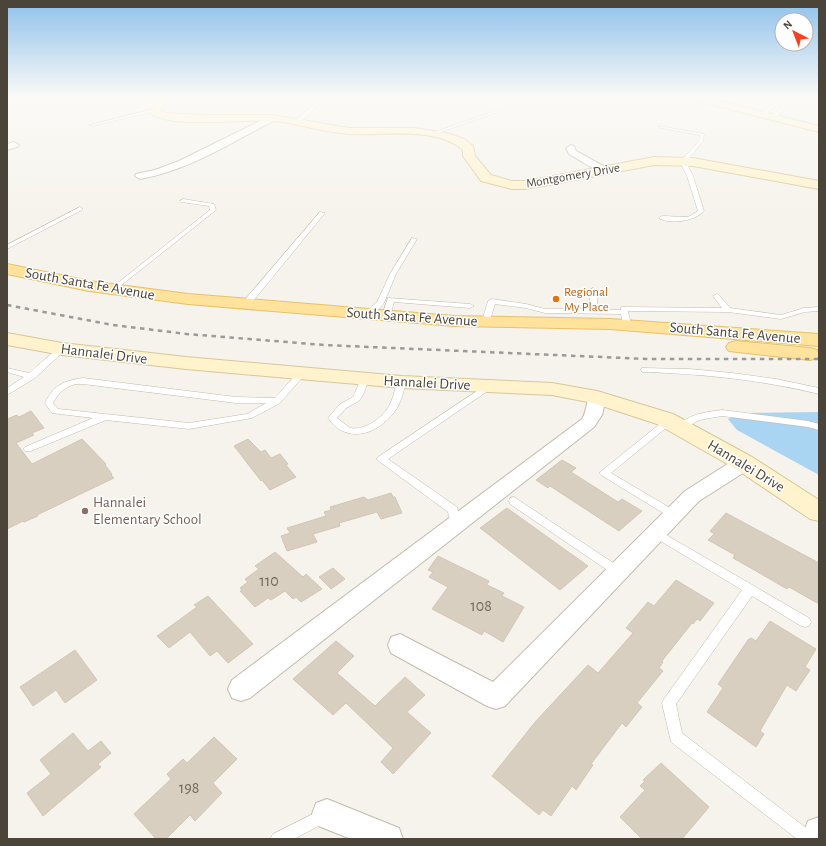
<svg xmlns="http://www.w3.org/2000/svg" width="826" height="846" viewBox="0 0 826 846" font-family="'Alegreya Sans',sans-serif">
<rect width="100%" height="100%" fill="#f6f3ec"/>
<path fill="#a9d4f2" d="M819,412V475L737,430L728,419L741,413Z"/>
<g fill="#d8cfc1" stroke="#d3c7b4">
<path d="M31,411L44,428L32,433L34,435L16,443L32,464L82,439L106,464L105,465L112,474L111,475L114,478L37,515L38,516L24,522L23,521L7,529V419L17,415L19,417Z"/>
<path d="M248,439L261,452L265,450L271,458L280,454L288,464L286,465L296,477L270,490L262,480L261,481L234,446Z"/>
<path d="M562,460L576,468L571,472L618,502L622,499L642,511L619,531L550,486L548,488L536,480Z"/>
<path d="M391,493L393,497H395L402,513L381,519L377,512L339,523L340,526L313,534L317,542L287,551L281,536L290,533L287,528L326,516L324,512L331,510L330,507L364,497L368,500Z"/>
<path d="M507,508L588,566L560,590L480,528Z"/>
<path d="M726,513L819,563V604L789,587L787,589L756,571L733,558L735,555L708,540L714,534L710,531Z"/>
<path d="M275,552L303,577L306,574L322,589L301,602L296,597L293,599L285,591L271,600L268,598L255,607L240,591L242,590L240,588L248,582L245,579L259,569L255,566Z"/>
<path d="M438,556L489,581L487,585L504,593L502,596L524,607L503,642L484,631L482,635L432,609L448,587L429,577L433,572L428,570Z"/>
<path d="M333,568L345,579L331,589L319,577Z"/>
<path d="M676,580L714,603L700,621L697,619L693,624L692,623L662,661L663,662L659,668L663,671L637,703L642,707L626,727L622,723L591,764L593,765L576,790L572,786L551,816L543,810L539,815L492,776L536,721L588,665L598,673L633,633L626,628L648,602L654,606Z"/>
<path d="M208,596L253,644L228,663L217,651L210,656L190,632L169,648L157,636L197,607L194,605Z"/>
<path d="M770,621L816,649L805,667L810,670L796,691L787,685L760,731L764,734L756,747L707,712L723,688L718,684L748,640L751,638L756,641Z"/>
<path d="M336,641L354,656L337,673L375,706L405,677L425,695L407,712L431,733L393,774L381,762L393,748L346,703L333,715L293,679Z"/>
<path d="M75,650L97,680L65,703L56,690L33,706L20,687Z"/>
<path d="M73,733L88,751L101,741L111,753L98,764L101,767L43,816L27,793L51,774L40,760Z"/>
<path d="M214,737L237,759L213,783L222,793L195,821L190,815L166,839H156L134,814L171,779L167,774L183,759L187,763Z"/>
<path d="M661,763L709,807L682,839H642L620,817L645,790L640,786L645,781L643,780Z"/>
</g>
<g fill="none" stroke-linecap="round" stroke-linejoin="round">
<g stroke="#c2bbae" stroke-width="1">
<g id="lane">
<path d="M174,98H183L161,103L159,102Z"/>
<path d="M321,98H326L300,122H296V120Z"/>
<path d="M485,98L510,101L518,105L435,134V132L512,105Z"/>
<path d="M790,98H794L788,106L775,118H771V116L786,104Z"/>
<path d="M797,98L819,101V103L799,99Z"/>
<path d="M775,102L778,103L765,115H761V113Z"/>
<path d="M154,109L155,111L92,126L90,125Z"/>
<path d="M659,126L704,134L703,141L686,162L693,176L704,211C695,221 670,225 659,218L662,216L688,217L698,211L687,176L680,162L699,141L700,135L661,128Z"/>
<path d="M183,199L214,204L216,210L114,291H110V289L210,210L209,206L181,202L180,201Z"/>
<path d="M80,207L83,209L82,210L7,249V245Z"/>
<path d="M320,212L325,213L249,306H243V302Z"/>
<path d="M412,238L417,239L396,274L384,303L372,316H366V312L377,302L390,274Z"/>
<path d="M593,288L596,290L598,309L621,310V307H624L722,308L713,296L717,294L719,295L730,308L781,315L804,308L819,307V311L805,312L781,319L728,312L628,311L631,325L627,327L623,325L621,314L545,313L526,308L495,304L489,323H486L482,321L488,301L492,299L526,304L545,309H590V290Z"/>
<path d="M388,298L470,304L474,306L470,308L394,302L390,316L386,318L382,316Z"/>
<path d="M59,347H62L66,349L35,378L7,395V388L24,377L7,372V368L29,373Z"/>
<path d="M642,368L689,369L732,373L776,379L819,388V394C762,380 704,374 645,372H642L641,370Z"/>
<path d="M299,371H305L306,373L280,403L252,418L189,429L106,420L31,451H25L23,449L25,447L93,418L52,413L45,403C54,385 63,381 83,378L236,397L275,398ZM76,384H83L236,403H266L247,414L189,423L58,409L53,403C59,392 65,387 76,384Z"/>
<path d="M362,377H368L369,379L364,393L359,401L346,408L337,418L350,428C365,431 384,417 390,404C394,396 395,387 399,380H405L406,382C403,394 400,407 391,416C373,437 344,442 328,418L340,404L353,397Z"/>
<path d="M489,383L493,386L492,388L388,459L457,507L461,525L460,528L456,529L452,528L448,512L376,459L378,457Z"/>
<path d="M722,410L808,421L819,424V430L808,427L722,416L699,420L681,431L676,428C687,414 706,412 722,410Z"/>
<path d="M669,418L673,421L672,423L611,473L677,512L678,515L677,518L673,519L601,475L599,473L666,419Z"/>
<path d="M514,497L621,568L623,571L621,574L617,576L613,574L510,504L509,501L510,498Z"/>
<path d="M656,529L809,618L811,622L809,626L805,627L801,626L752,596L676,704L682,733L814,834L817,839H797L671,742L662,703L664,699L742,590L652,536L651,533L652,530Z"/>
<path d="M325,808L330,810L332,815L330,820L294,839H270L273,834Z"/>
</g>
</g>
<g stroke="#c2bbae" stroke-width="2">
<g id="street">
<path d="M272,115L276,118L275,120C232,142 188,171 140,179L135,176L136,174L155,170L179,161Z"/>
<path d="M14,142L19,145L17,147L7,150V144Z"/>
<path d="M571,145L574,146L576,151L607,168L608,170L607,172H599L569,154L566,148Z"/>
<path d="M597,392L603,393L606,397L602,415L594,427L250,698L241,701L232,698L228,689L232,680L582,419C587,411 586,401 591,393Z"/>
<path d="M744,456L751,458L754,463L751,468L699,501L505,706L496,709L487,706L391,653L388,645L391,637L400,634L493,682L685,491L737,458Z"/>
<path d="M327,799L399,828L403,839H351L316,825L312,814L316,803Z"/>
<path d="M819,817V839H801L808,821Z"/>
</g>
</g>
<g stroke="#d6c79b" stroke-width="2">
<g id="secondary">
<path d="M157,98H167L168,100L160,110L166,113L204,115H272L350,128H414L447,133L464,139L473,146L475,156L491,175L512,181H524L548,177L654,157L693,158L819,181V189L693,166L654,165L548,185L524,189H512L481,181L463,156V150C436,126 385,136 351,134C328,133 306,126 283,122C260,119 236,122 213,122C197,122 159,124 149,111L158,100Z"/>
<path d="M692,98H709L819,126V132L693,100Z"/>
<path d="M7,333L62,343L186,357L402,376L552,383L597,391L673,414L752,457L819,500V521L810,519L736,469L657,424L593,403L552,395L402,388L186,369L62,355L7,345Z"/>
</g>
</g>
<g stroke="#e6c16a" stroke-width="2">
<g id="primary">
<path d="M7,264L89,281L188,294L454,316L610,319L819,334V346L610,329L454,326L188,304L89,291L7,274Z"/>
<path d="M736,341L810,348L817,350L819,355L817,358L810,360L729,351L726,347L729,343Z"/>
</g>
</g>
<use href="#lane" fill="#fff" fill-rule="evenodd"/>
<use href="#street" fill="#fff" fill-rule="evenodd"/>
<use href="#secondary" fill="#fff3cd" fill-rule="evenodd"/>
<use href="#primary" fill="#ffe39c" fill-rule="evenodd"/>
<path stroke="#9a9a9a" stroke-width="2.5" stroke-dasharray="4.5 4.5" stroke-linecap="butt" d="M7,305L113,325L187,334L324,345L647,359H819"/>
</g>
<linearGradient id="sky" x2="0" y2="1"><stop stop-color="#8fc1ec"/><stop offset="0.45" stop-color="#fbfaf6"/><stop offset="1" stop-color="#fbfaf6" stop-opacity="0"/></linearGradient>
<rect width="826" height="217" fill="url(#sky)"/>
<circle fill="#e8710a" stroke="#fff" stroke-width="1.5" cx="556" cy="299" r="4"/>
<circle fill="#8d6e63" stroke="#fff" stroke-width="1.5" cx="85" cy="511" r="4"/>
<g text-anchor="middle" dominant-baseline="central" stroke-width="3" stroke-linejoin="round" paint-order="stroke">
<g font-size="13" fill="#4b4439" stroke="#fff">
<text transform="translate(573 176) rotate(-10)">Montgomery Drive</text>
</g>
<g font-size="13" fill="#c56008" stroke="#fff" text-anchor="start">
<text x="564" y="292">Regional<tspan x="564" dy="15">My Place</tspan></text>
</g>
<g font-size="15" fill="#4b4439" stroke="#fff">
<text transform="translate(90 284) rotate(10)">South Santa Fe Avenue</text>
<text transform="translate(412 317) rotate(4)">South Santa Fe Avenue</text>
<text transform="translate(735 333) rotate(5)">South Santa Fe Avenue</text>
<text transform="translate(104 354) rotate(7)">Hannalei Drive</text>
<text transform="translate(427 383) rotate(3)">Hannalei Drive</text>
<text transform="translate(746 466) rotate(31)">Hannalei Drive</text>
</g>
<g font-size="15" fill="#785e54" stroke="#fff" text-anchor="start">
<text x="93" y="502">Hannalei<tspan x="93" dy="17">Elementary School</tspan></text>
</g>
<g font-size="16" fill="#6e675b">
<text x="269" y="581">110</text>
<text x="481" y="606">108</text>
<text x="189" y="788">198</text>
</g>
</g>
<rect width="826" height="846" fill="none" stroke="#4b4439" stroke-width="16"/>
<g transform="translate(794 32) rotate(318)"><circle r="19" fill="#ffffff" stroke="#b7b4b0"/>
<path d="M0-3L7 15L0 10L-7 15Z" fill="#fc3f1d"/>
<text y="-6" font-size="11" font-weight="bold" text-anchor="middle" fill="#4b4439">N</text>
</g>
</svg>
